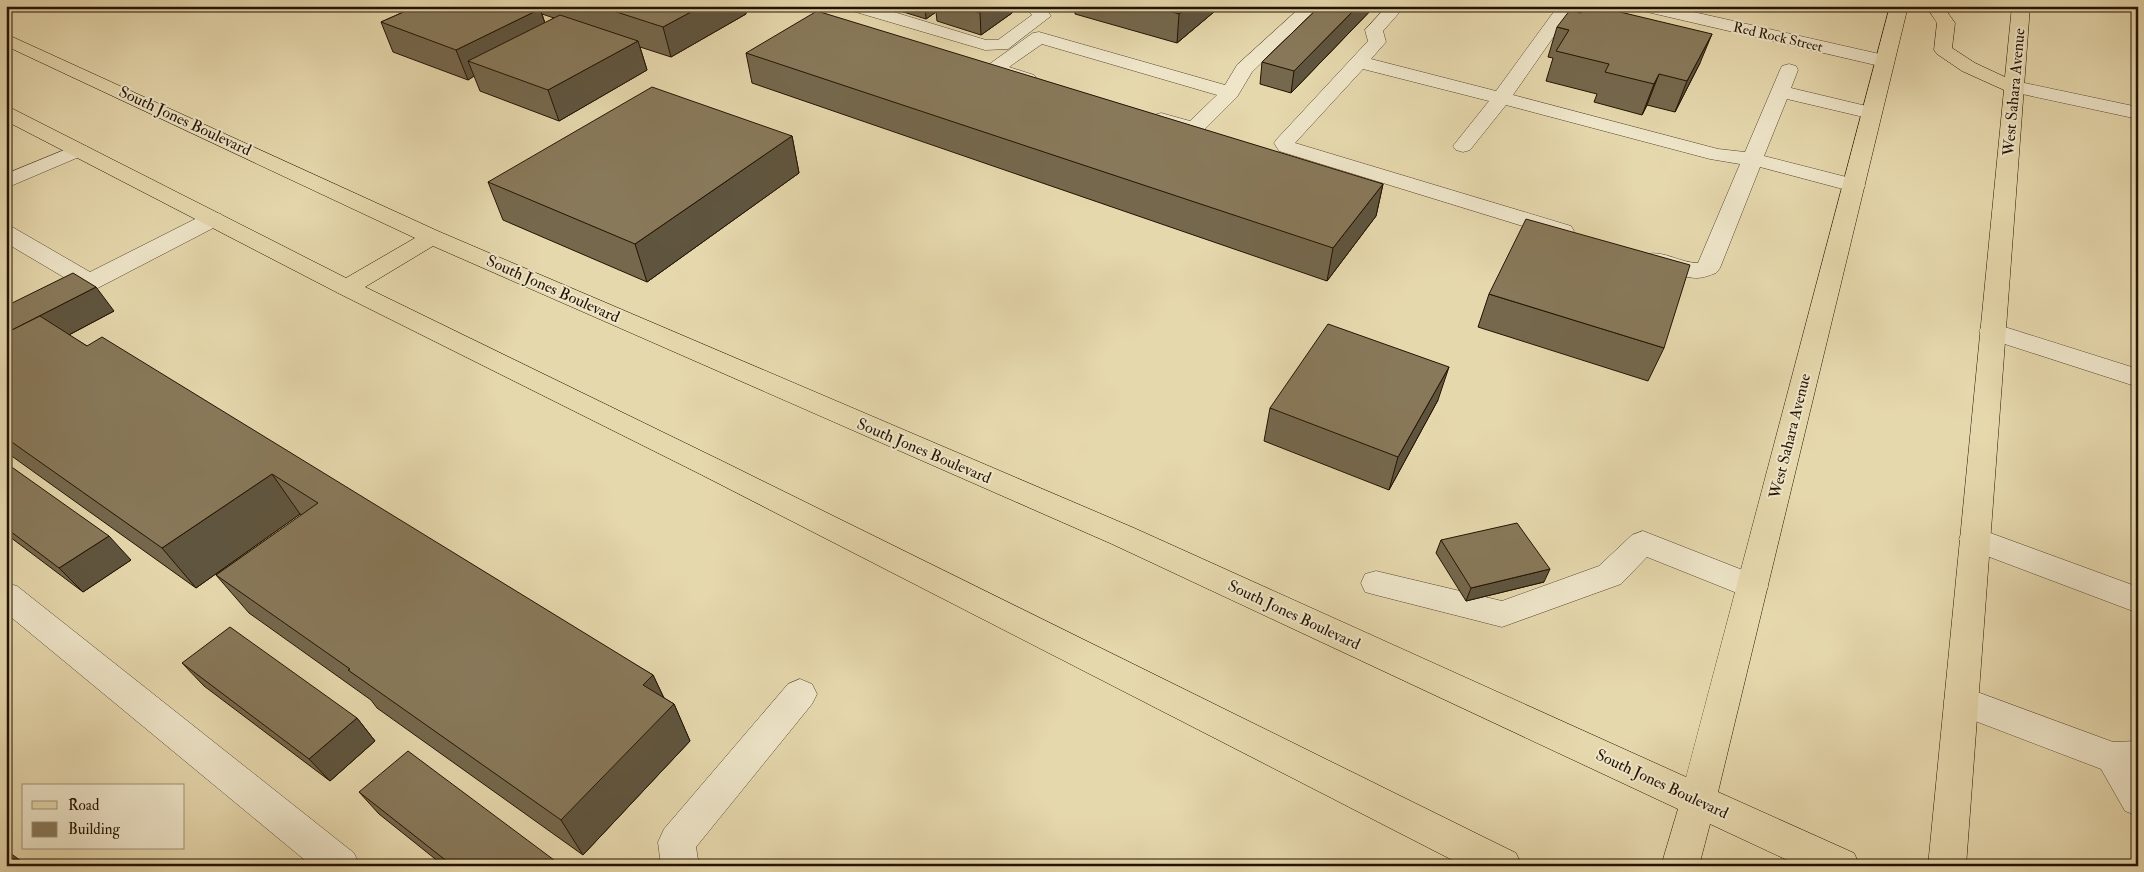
<svg xmlns="http://www.w3.org/2000/svg" width="2144" height="872" viewBox="0 0 2144 872" font-family="'IM FELL Double Pica',serif">
<rect width="100%" height="100%" fill="#e6d8ad"/>
<filter id="stains"><feTurbulence type="fractalNoise" baseFrequency=".004" numOctaves="4"/><feColorMatrix values="0 0 0 0 .2 0 0 0 0 .09 0 0 0 0 .02 0 0 0 .5 -.17"/></filter>
<radialGradient id="worn" r=".72"><stop offset=".6" stop-color="#630" stop-opacity="0"/><stop offset="1" stop-color="#630" stop-opacity=".3"/></radialGradient>
<g fill="none" stroke-linecap="round" stroke-linejoin="round">
<g stroke="#54442c" stroke-width="1">
<g id="lane">
<path d="M847,6H874L986,40H998L1032,15L1024,6H1044L1051,16L1008,49L985,50L849,10Z"/>
<path d="M1302,6H1320L1252,72L1237,97L1201,133L1194,135L1154,123L1151,119L1154,115L1161,113L1190,121L1217,95L1042,44L1009,67L1034,75L1037,79L1034,83C1020,87 1002,77 988,73L986,69L988,65L1033,33L1039,32L1225,85L1237,65Z"/>
<path d="M1387,6H1405L1383,31L1386,42L1371,59L1496,91L1558,6H1575L1513,95L1718,149L1745,152L1780,70L1782,66L1789,64L1796,66L1798,70L1791,88L1879,109L1882,113L1879,117L1872,119L1787,99L1764,156L1862,181L1865,186L1862,191L1854,192L1760,167L1720,268L1716,273C1710,275 1704,278 1697,278C1685,278 1649,269 1642,259L1646,254C1664,250 1680,263 1698,263L1740,164L1710,159L1506,105L1470,150L1463,152L1456,150L1453,146L1489,101L1363,69L1295,143L1571,226L1574,231L1571,236L1563,238L1555,236L1279,151L1274,143L1277,139L1368,41L1365,30Z"/>
<path d="M2015,81L2138,107V119L2008,91L2005,87L2008,83Z"/>
<path d="M79,144L86,146L89,150L86,154L6,188V174Z"/>
<path d="M213,212L221,214L224,219L221,224L15,331L6,333V315L72,282L6,243V226L14,228L90,272L205,214Z"/>
<path d="M1992,323L2138,369V387L1983,337L1979,331L1983,325Z"/>
<path d="M1974,527L2138,587V613L1963,547L1959,539L1963,531Z"/>
<path d="M1643,531L1763,578L1768,587L1763,596L1752,599L1647,557L1621,584L1502,627L1376,595L1365,592L1361,583L1365,574L1376,571L1502,601L1599,566L1632,535Z"/>
<path d="M6,583L17,586L354,853L360,866H312L6,613Z"/>
<path d="M800,679L812,684L817,694L812,704L696,847L699,866H661L658,842L664,829L788,684Z"/>
<path d="M1961,686L2113,742L2138,741V816L2125,811L2101,769L1949,711L1944,701L1949,691Z"/>
</g>
</g>
<g stroke="#54442c" stroke-width="1">
<path id="street" d="M1635,6H1667L1884,55L1891,57L1893,61L1891,65L1884,67L1643,11L1637,10Z"/>
</g>
<g stroke="#231301" stroke-width="1">
<g id="primary">
<path d="M1890,6H1908L1718,792L1854,853L1860,866H1800L1710,824L1699,866H1661L1678,809L1112,544L433,246L365,287L720,460L1516,853L1522,866H1464L700,474L338,293L6,121V107L13,109L346,278L415,238L6,46V34L440,232L1134,528L1686,777Z"/>
<path d="M1926,6H1943L1955,23L1952,48L1975,63L2005,77L2012,6H2030L1966,866H1928L2004,90L1962,71L1937,54L1934,50L1937,23Z"/>
</g>
</g>
<use href="#lane" fill="#efe6ca" fill-rule="evenodd"/>
<use href="#street" fill="#efe6ca" fill-rule="evenodd"/>
<use href="#primary" fill="#e6d8ad" fill-rule="evenodd"/>
</g>
<g fill="#75684d" stroke="#231301" fill-rule="evenodd">
<path d="M417,6H745L746,14L671,57L640,47L647,70L559,121L480,91L474,76L468,80L393,52L381,22ZM542,14L554,18L545,23Z"/>
<path d="M884,6H1012V13L981,35L937,21L936,12L926,19Z"/>
<path d="M1075,6H1221L1177,43L1075,14Z"/>
<path d="M1320,6H1375L1291,93L1260,84L1262,62Z"/>
<path d="M1557,27L1700,63L1675,112L1647,105L1642,115L1594,102L1597,94L1546,81L1553,58L1548,57Z"/>
<path d="M746,53L1383,184L1376,216L1327,281L752,83Z"/>
<path d="M792,136L799,173L647,282L503,220L488,182Z"/>
<path d="M1489,294L1664,348L1648,381L1478,327Z"/>
<path d="M6,306L114,311L69,335L87,346L653,675L664,698L674,704L690,741L583,855L377,708L371,700L249,613L216,575L302,515L300,514L196,588L6,452Z"/>
<path d="M1438,400L1389,490L1264,441L1270,408Z"/>
<path d="M6,463L131,560L83,592L6,534Z"/>
<path d="M1441,540L1544,582L1466,601L1436,553Z"/>
<path d="M182,663L357,718L375,741L330,781L204,686Z"/>
<path d="M359,792L560,866H444L379,814Z"/>
</g>
<g fill="#5f553f" stroke="#231301">
<path d="M702,6H745L746,14L671,57L663,27Z"/>
<path d="M925,6H936V12L926,19Z"/>
<path d="M990,6H1012V13L981,35L980,13Z"/>
<path d="M1188,6H1221L1177,43L1179,14Z"/>
<path d="M1358,6H1375L1291,93L1294,71Z"/>
<path d="M540,9L550,38L468,61L474,76L468,80L456,50Z"/>
<path d="M1712,34L1700,63L1675,112L1687,81Z"/>
<path d="M638,41L647,70L559,121L548,90Z"/>
<path d="M1659,74L1647,105L1642,115L1654,84Z"/>
<path d="M792,136L799,173L647,282L635,244Z"/>
<path d="M1383,184L1376,216L1327,281L1333,248Z"/>
<path d="M96,287L114,311L6,368V333Z"/>
<path d="M1449,367L1438,400L1389,490L1398,457Z"/>
<path d="M272,474L300,514L196,588L162,548Z"/>
<path d="M109,536L131,560L83,592L59,568Z"/>
<path d="M1550,569L1544,582L1466,601L1471,588Z"/>
<path d="M653,675L669,709L674,704L690,741L583,855L561,820L643,685Z"/>
<path d="M357,718L375,741L330,781L309,759Z"/>
<path d="M6,850L28,866H20L6,852Z"/>
</g>
<g fill="#88795a" stroke="#231301">
<path d="M417,6H532L540,9L456,50L381,22Z"/>
<path d="M598,6H702L663,27Z"/>
<path d="M956,6H990L980,13Z"/>
<path d="M1152,6H1188L1179,14Z"/>
<path d="M1320,6H1358L1294,71L1262,62Z"/>
<path d="M1586,6H1595L1712,34L1687,81L1659,74L1654,84L1605,72L1609,64L1556,51L1569,30L1557,27L1570,10L1581,13Z"/>
<path d="M817,11L1383,184L1333,248L746,53Z"/>
<path d="M560,15L638,41L548,90L468,61Z"/>
<path d="M652,87L792,136L635,244L488,182Z"/>
<path d="M1526,219L1690,265L1664,348L1489,294Z"/>
<path d="M73,273L96,287L6,333V306Z"/>
<path d="M40,316L87,346L102,337L653,675L643,685L674,704L561,820L348,670L350,669L216,575L318,503L272,474L162,548L6,438V333Z"/>
<path d="M1328,324L1449,367L1398,457L1270,408Z"/>
<path d="M6,463L109,536L59,568L6,528Z"/>
<path d="M1517,523L1550,569L1471,588L1441,540Z"/>
<path d="M230,627L357,718L309,759L182,663Z"/>
<path d="M408,751L558,863L555,866H453L359,792Z"/>
<path d="M6,852L20,866H6Z"/>
</g>
<g text-anchor="middle" dominant-baseline="central" stroke-width="4" stroke-linejoin="round" paint-order="stroke">
<g font-size="14" fill="#231301" stroke="#efe6ca">
<text transform="translate(1778 37) rotate(13)">Red Rock Street</text>
</g>
<g font-size="16" fill="#231301" stroke="#efe6ca">
<text transform="translate(2014 92) rotate(-85)">West Sahara Avenue</text>
<text transform="translate(185 121) rotate(25)">South Jones Boulevard</text>
<text transform="translate(553 289) rotate(24)">South Jones Boulevard</text>
<text transform="translate(1790 436) rotate(-76)">West Sahara Avenue</text>
<text transform="translate(924 451) rotate(23)">South Jones Boulevard</text>
<text transform="translate(1294 615) rotate(25)">South Jones Boulevard</text>
<text transform="translate(1662 784) rotate(25)">South Jones Boulevard</text>
</g>
</g>
<rect width="2144" height="872" fill="none" stroke="#e6d8ad" stroke-width="25"/>
<rect x="8" y="8" width="2129" height="857" fill="none" stroke="#231301" stroke-width="2.5"/>
<rect x="12" y="12" width="2119" height="847" fill="none" stroke="#231301"/>
<rect x="22" y="784" width="162" height="65" fill="#efe6ca" stroke="#9d927a"/>
<rect x="32" y="801" width="25" height="8" fill="#e6d8ad" stroke="#9d927a"/>
<text x="68" y="810" font-size="15" fill="#231301">Road</text>
<rect x="32" y="822" width="25" height="15" fill="#88795a" stroke="#9d927a"/>
<text x="68" y="834" font-size="15" fill="#231301">Building</text>
<rect width="100%" height="100%" filter="url(#stains)"/>
<rect width="100%" height="100%" fill="url(#worn)"/>
</svg>
